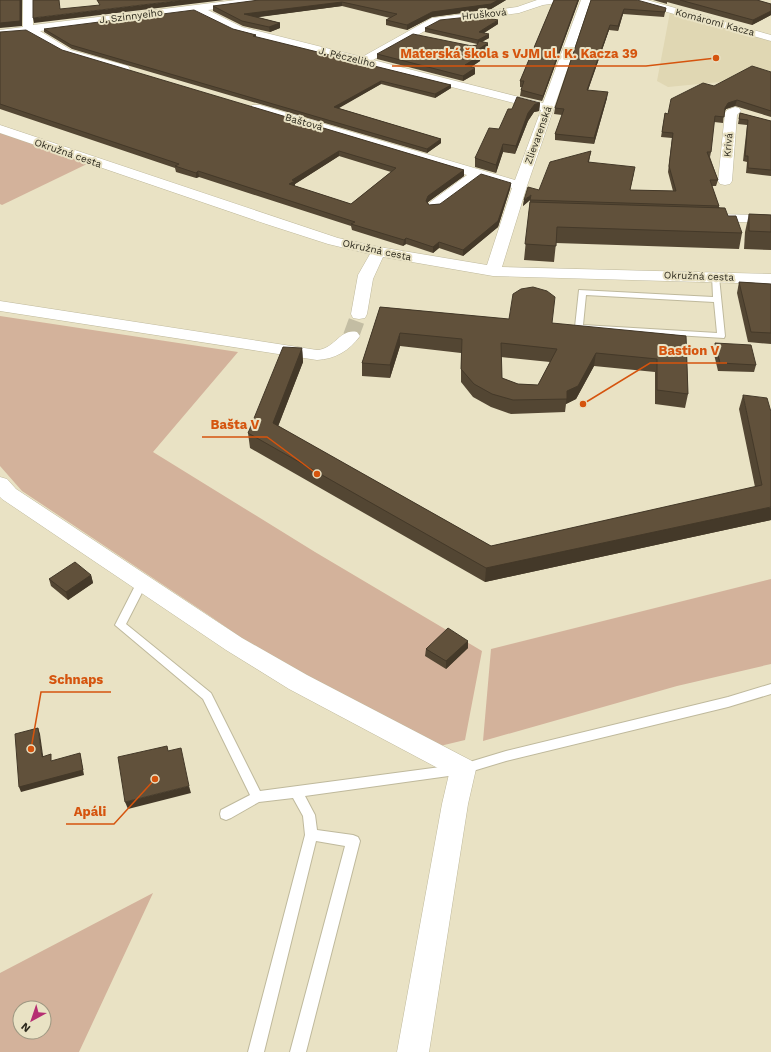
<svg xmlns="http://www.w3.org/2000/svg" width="771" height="1052" viewBox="0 0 771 1052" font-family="'Work Sans',sans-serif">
<rect width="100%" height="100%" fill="#e9e2c4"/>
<path fill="#e0d7b3" d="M670,12L771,40V77L668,87L657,81Z"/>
<g fill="#d3b29b" fill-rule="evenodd">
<path d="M0,131L87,164L2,205L0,204Z"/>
<path d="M0,316L238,352L153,452L315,552L482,651L465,740L440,746L288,670L207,614L22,491L0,466Z"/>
<path d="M771,579V664L677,686L483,741L491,649Z"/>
<path d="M153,893L79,1052H0V973ZM20,1008H44V1032H20Z"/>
</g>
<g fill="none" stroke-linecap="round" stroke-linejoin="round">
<path stroke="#c3bda3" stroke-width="16" stroke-dasharray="16 8" stroke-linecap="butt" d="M351,336L359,314"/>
<g stroke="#bfb99c" stroke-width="2">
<g id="lane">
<path d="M712,275H715L719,277L725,336L724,338L579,329L575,327L579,290L713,297ZM586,295L714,302L717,333L583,325Z"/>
<path d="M142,579L146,580L147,583L126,624L211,693L260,791L463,764L506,751L728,697L771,684V694L728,707L506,761L463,774L305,796L315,815L317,830L353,835L358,837L360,841L306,1052H290L345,846L316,841L264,1052H248L305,835L303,816L293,798L259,802L231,818L226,820L221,818L220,814L221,810L250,795L203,699L115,625L138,580Z"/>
</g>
</g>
<g stroke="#bfb99c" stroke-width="1">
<g id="street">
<path d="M23,0H33V25L236,0H266L261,3L208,10L242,27L362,57L432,18L517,7L537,0H564L563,2L543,5L519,13L439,23L373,60L543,103L581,0H591L527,186L502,267L771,274V284L493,276L383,257L373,279L367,314L365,318L359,319L353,318L351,314L358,275L370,254L328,244L266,224L0,133V125L338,238L379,247L487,265L512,188L480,178L439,209L434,210L429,209L427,206L429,203L467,175L252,111L250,108L252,105H260L515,180L541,110L234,31L195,12L40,31L71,50L128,66L130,69L128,72L124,73L63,54L27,33L0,36V30L23,27Z"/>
<path d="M630,0H647L771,35V41L631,2Z"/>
<path d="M735,107L739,108L741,111L737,115L732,181L730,184L725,185L720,184L718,181L725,113L727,110Z"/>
<path d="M708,214L771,215V223L703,221L701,218L703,215Z"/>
<path d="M0,301L317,350C335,349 340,328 357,332L360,336C349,351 335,359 317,360L0,311Z"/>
<path d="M0,477L7,479L16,489L242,638L307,675L472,761L476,769L468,804L429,1052H397L442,804L449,774L289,689L226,650L2,499L0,497Z"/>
</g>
</g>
<use href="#lane" fill="#fff" fill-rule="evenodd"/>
<use href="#street" fill="#fff" fill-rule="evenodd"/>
</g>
<g fill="#534633" fill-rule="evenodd">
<path d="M259,0H506L491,9L432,17L407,30L386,25V20L390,18L342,6L257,17L280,23V28L270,32L243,26L213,11V6Z"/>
<path d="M554,0H579L542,101L520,96L521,90L522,87H520V81Z"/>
<path d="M591,0L666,8L664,17L623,14L618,31L609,30L588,90L607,98L594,144L555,140V134L562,115L554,114L555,108Z"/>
<path d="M653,0H757L771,4V15L752,25L667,2V4Z"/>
<path d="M498,24L484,33L489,38L482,42L488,48L481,53L480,61L471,67L475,74L463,81L377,59V54L472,46L477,45V44L425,32V28Z"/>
<path d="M44,29H233L256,35V37L451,85V88L435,98L381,84L338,108L441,139V143L427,153L72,49L44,32Z"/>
<path d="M0,32L464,170V176L428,202V203L429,205L440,204L511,183L510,189L498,227L463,256L439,248L433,253L406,244L403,246L352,230L351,226L199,177L196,178L176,172L175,168L0,109ZM339,156L391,172L351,204L295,186V184Z"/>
<path d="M771,72V117L735,106L726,109L724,112L723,123L714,122L711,152L710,157L718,180L716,186H712L719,206V207L728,216L742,233L739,249L556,243L554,262L524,260L530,200L523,206L524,200L539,190L591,151L589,162L634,173L630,190L673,191L668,172L672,138L661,137L665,113L668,114L714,86Z"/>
<path d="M540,103L539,111L534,112L528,121L515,154L503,152L496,173L475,167V158L499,129L512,109Z"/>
<path d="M740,113L771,121V176L746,173L747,162L743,161L747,125L738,124Z"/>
<path d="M749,214L771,215V250L744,249L745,232Z"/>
<path d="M739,282L771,284V344L748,342L737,293Z"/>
<path d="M380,307L686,336L688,394L685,408L655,404V372L594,366L576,399L566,404L565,412L511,414L491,407L473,397L461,382V353L400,346L390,378L362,376V363ZM501,357L550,362L538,385L518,384L502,378Z"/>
<path d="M715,343L756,365L754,372L718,371L713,350Z"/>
<path d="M302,348L303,362L278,426L491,546L755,487L739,409L743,395L771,520L485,582L250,448L248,433Z"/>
<path d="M91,575L93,583L68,600L51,586L49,579Z"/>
<path d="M468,641V648L446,669L425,656L426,649Z"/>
</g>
<g fill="#443929">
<path d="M20,0H22V26L0,28V23Z"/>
<path d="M184,0H224L34,23L33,18Z"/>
<path d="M498,0H506L491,9L432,17L407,30V25L432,12Z"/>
<path d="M578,0H579L542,101L543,96Z"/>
<path d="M342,2V6L245,19L244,14Z"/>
<path d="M624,9L623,14L618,31V26Z"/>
<path d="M771,11V15L752,25L753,20Z"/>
<path d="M498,20V24L479,36V32Z"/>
<path d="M280,23V28L270,32L269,27Z"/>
<path d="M610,25L609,30L586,96L587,90Z"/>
<path d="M489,34V38L477,44L478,40Z"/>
<path d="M488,43V48L481,53L480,61L465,71V65L476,51Z"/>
<path d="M475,68V74L463,81V76Z"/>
<path d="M381,81V84L334,111V107Z"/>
<path d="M451,85V88L435,98V94Z"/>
<path d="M608,92L607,98L594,144V138Z"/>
<path d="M737,100L735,106L726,109L724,113L725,108L728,103Z"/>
<path d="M540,103L539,111L534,112L528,121L515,154L516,146L528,113L535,104Z"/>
<path d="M441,139V143L427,153V149Z"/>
<path d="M503,144V152L496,173V165Z"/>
<path d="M339,151V156L295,184V186L289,184L292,180Z"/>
<path d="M464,170V176L428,202L426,207V201L428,196Z"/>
<path d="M198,171L199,177L196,178V173Z"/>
<path d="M511,183L510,189L498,227L463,256V250Z"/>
<path d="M531,195L530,200L523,206L524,200Z"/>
<path d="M406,238V244L403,246L404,240Z"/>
<path d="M439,242V248L433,253V247Z"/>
<path d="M400,333V346L390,378V365Z"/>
<path d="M302,348L303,362L274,437L273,423Z"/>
<path d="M596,353L594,366L576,399L566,404L567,391Z"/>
<path d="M771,507V520L485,582L486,568Z"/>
<path d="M91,575L93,583L68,600L66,592Z"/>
<path d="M468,641V648L446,669V661Z"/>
<path d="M38,728L40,734L44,762L42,757Z"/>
<path d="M80,753L81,759L84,775L21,792L19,787Z"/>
<path d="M189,786L191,793L128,809L125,802Z"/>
</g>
<g fill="#61513b" stroke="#443929" fill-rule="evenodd">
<path d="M0,0H20V21L0,23Z"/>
<path d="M33,0H59L60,9L100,5L97,0H184L33,18Z"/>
<path d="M259,0H498L491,4L432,12L407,25L386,20L397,14L342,2L244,14L280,23L269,27L242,21L213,6Z"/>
<path d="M554,0H578L543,96L521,90L524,81H520Z"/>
<path d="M591,0H637L666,8L665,12L624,9L618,26L610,25L587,90L608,92L594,138L555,134L564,109L555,108Z"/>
<path d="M680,0H757L771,4V11L753,20Z"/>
<path d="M194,10L233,29L256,35L253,36L451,85L435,94L381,81L334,107L441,139L427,149L71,45L44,29Z"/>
<path d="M478,16L498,20L479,32L489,34L478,40L425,28L440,20Z"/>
<path d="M26,30L62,50L464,170L428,196L426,201L429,205L440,204L481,174L511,183L498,221L463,250L439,242L433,247L406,238L404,240L351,224L355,222L198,171L196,173L175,166L179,164L0,104V32ZM339,151L396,168L351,204L289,184L295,181L292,180Z"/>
<path d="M413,34L472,46L477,45L479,41L488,43L476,51L481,52L477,54L481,55L465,65L475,68L463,76L377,54Z"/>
<path d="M752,66L771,72V111L737,100L728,103L725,108L724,117L715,116L711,152H707L718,180H710L719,206L530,200L531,195L524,200L528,187L539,190L550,162L591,151L588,162L635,167L630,190L676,191L669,166L673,133L662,132L665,113L668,114L671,99L703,83L714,86Z"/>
<path d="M517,97L540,103L535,104L528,113L516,146L503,144L496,165L475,158L489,128L499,129L508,109H512Z"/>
<path d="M740,113L771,121V170L748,168V156H745L748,120L739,119Z"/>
<path d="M530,202L725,208L728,216H736L742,233L557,227L556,246L525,244Z"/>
<path d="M749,214L771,215V232L749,231Z"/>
<path d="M739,282L771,284V333L751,332Z"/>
<path d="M533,287L547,291L555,297L552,323L686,336L688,394L657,390V359L596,353L578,386L567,391V399L513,400L492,394L474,384L461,369L462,339L400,333L390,365L362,363L380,307L509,319L513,294L521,289ZM501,343L557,349L538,385L518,384L502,378Z"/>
<path d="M715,343L751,345L756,365L720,363Z"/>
<path d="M283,347L302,348L273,423L491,546L762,485L743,395L767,398L771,412V507L486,568L248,433Z"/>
<path d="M75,562L91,575L66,592L49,579Z"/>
<path d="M448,628L468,641L446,661L426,649Z"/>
<path d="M38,728L42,757L51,754V761L80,753L83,770L19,787L15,734Z"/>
<path d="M167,746L168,751L181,748L189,786L125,802L118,757Z"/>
</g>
<g text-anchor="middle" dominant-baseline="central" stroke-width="4" stroke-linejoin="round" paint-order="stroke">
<g font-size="10" fill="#2d2a1e" stroke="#e9e2c4">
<text transform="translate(484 14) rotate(-6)">Hrušková</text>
<text transform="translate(131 16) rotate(-7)">J. Szinnyeiho</text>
<text transform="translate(715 22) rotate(15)">Komáromi Kacza</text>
<text transform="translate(347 57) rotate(14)">J. Péczeliho</text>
<text transform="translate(304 122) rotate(16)">Baštová</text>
<text transform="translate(538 135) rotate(-70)">Zlievarenská</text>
<text transform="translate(728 145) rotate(-85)">Krivá</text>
<text transform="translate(68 153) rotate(19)">Okružná cesta</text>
<text transform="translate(377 250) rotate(12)">Okružná cesta</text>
<text transform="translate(699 276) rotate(2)">Okružná cesta</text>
</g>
</g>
<path fill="none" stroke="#d5540e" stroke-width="1.5" d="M716 58L646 66H392M583 404L650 363H727M317 474L267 437H202M31 749L41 692H111M155 779L114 824H66"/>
<g fill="#d5540e" stroke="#e9e2c4" stroke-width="1.5">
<circle cx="716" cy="58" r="4"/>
<circle cx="583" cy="404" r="4"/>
<circle cx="317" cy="474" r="4"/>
<circle cx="31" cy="749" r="4"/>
<circle cx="155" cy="779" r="4"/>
</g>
<g font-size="13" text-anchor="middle" font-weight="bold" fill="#d5540e" stroke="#e9e2c4" stroke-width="4" stroke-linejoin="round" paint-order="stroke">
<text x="519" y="58">Materská škola s VJM ul. K. Kacza 39</text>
<text x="689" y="355">Bastion V</text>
<text x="235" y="429">Bašta V</text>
<text x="76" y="684">Schnaps</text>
<text x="90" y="816">Apáli</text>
</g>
<g transform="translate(32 1020) rotate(220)"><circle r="19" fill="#e9e2c4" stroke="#9e9882"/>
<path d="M0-3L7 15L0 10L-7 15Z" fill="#b52e72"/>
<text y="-6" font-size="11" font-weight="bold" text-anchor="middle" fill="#2d2a1e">N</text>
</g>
</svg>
